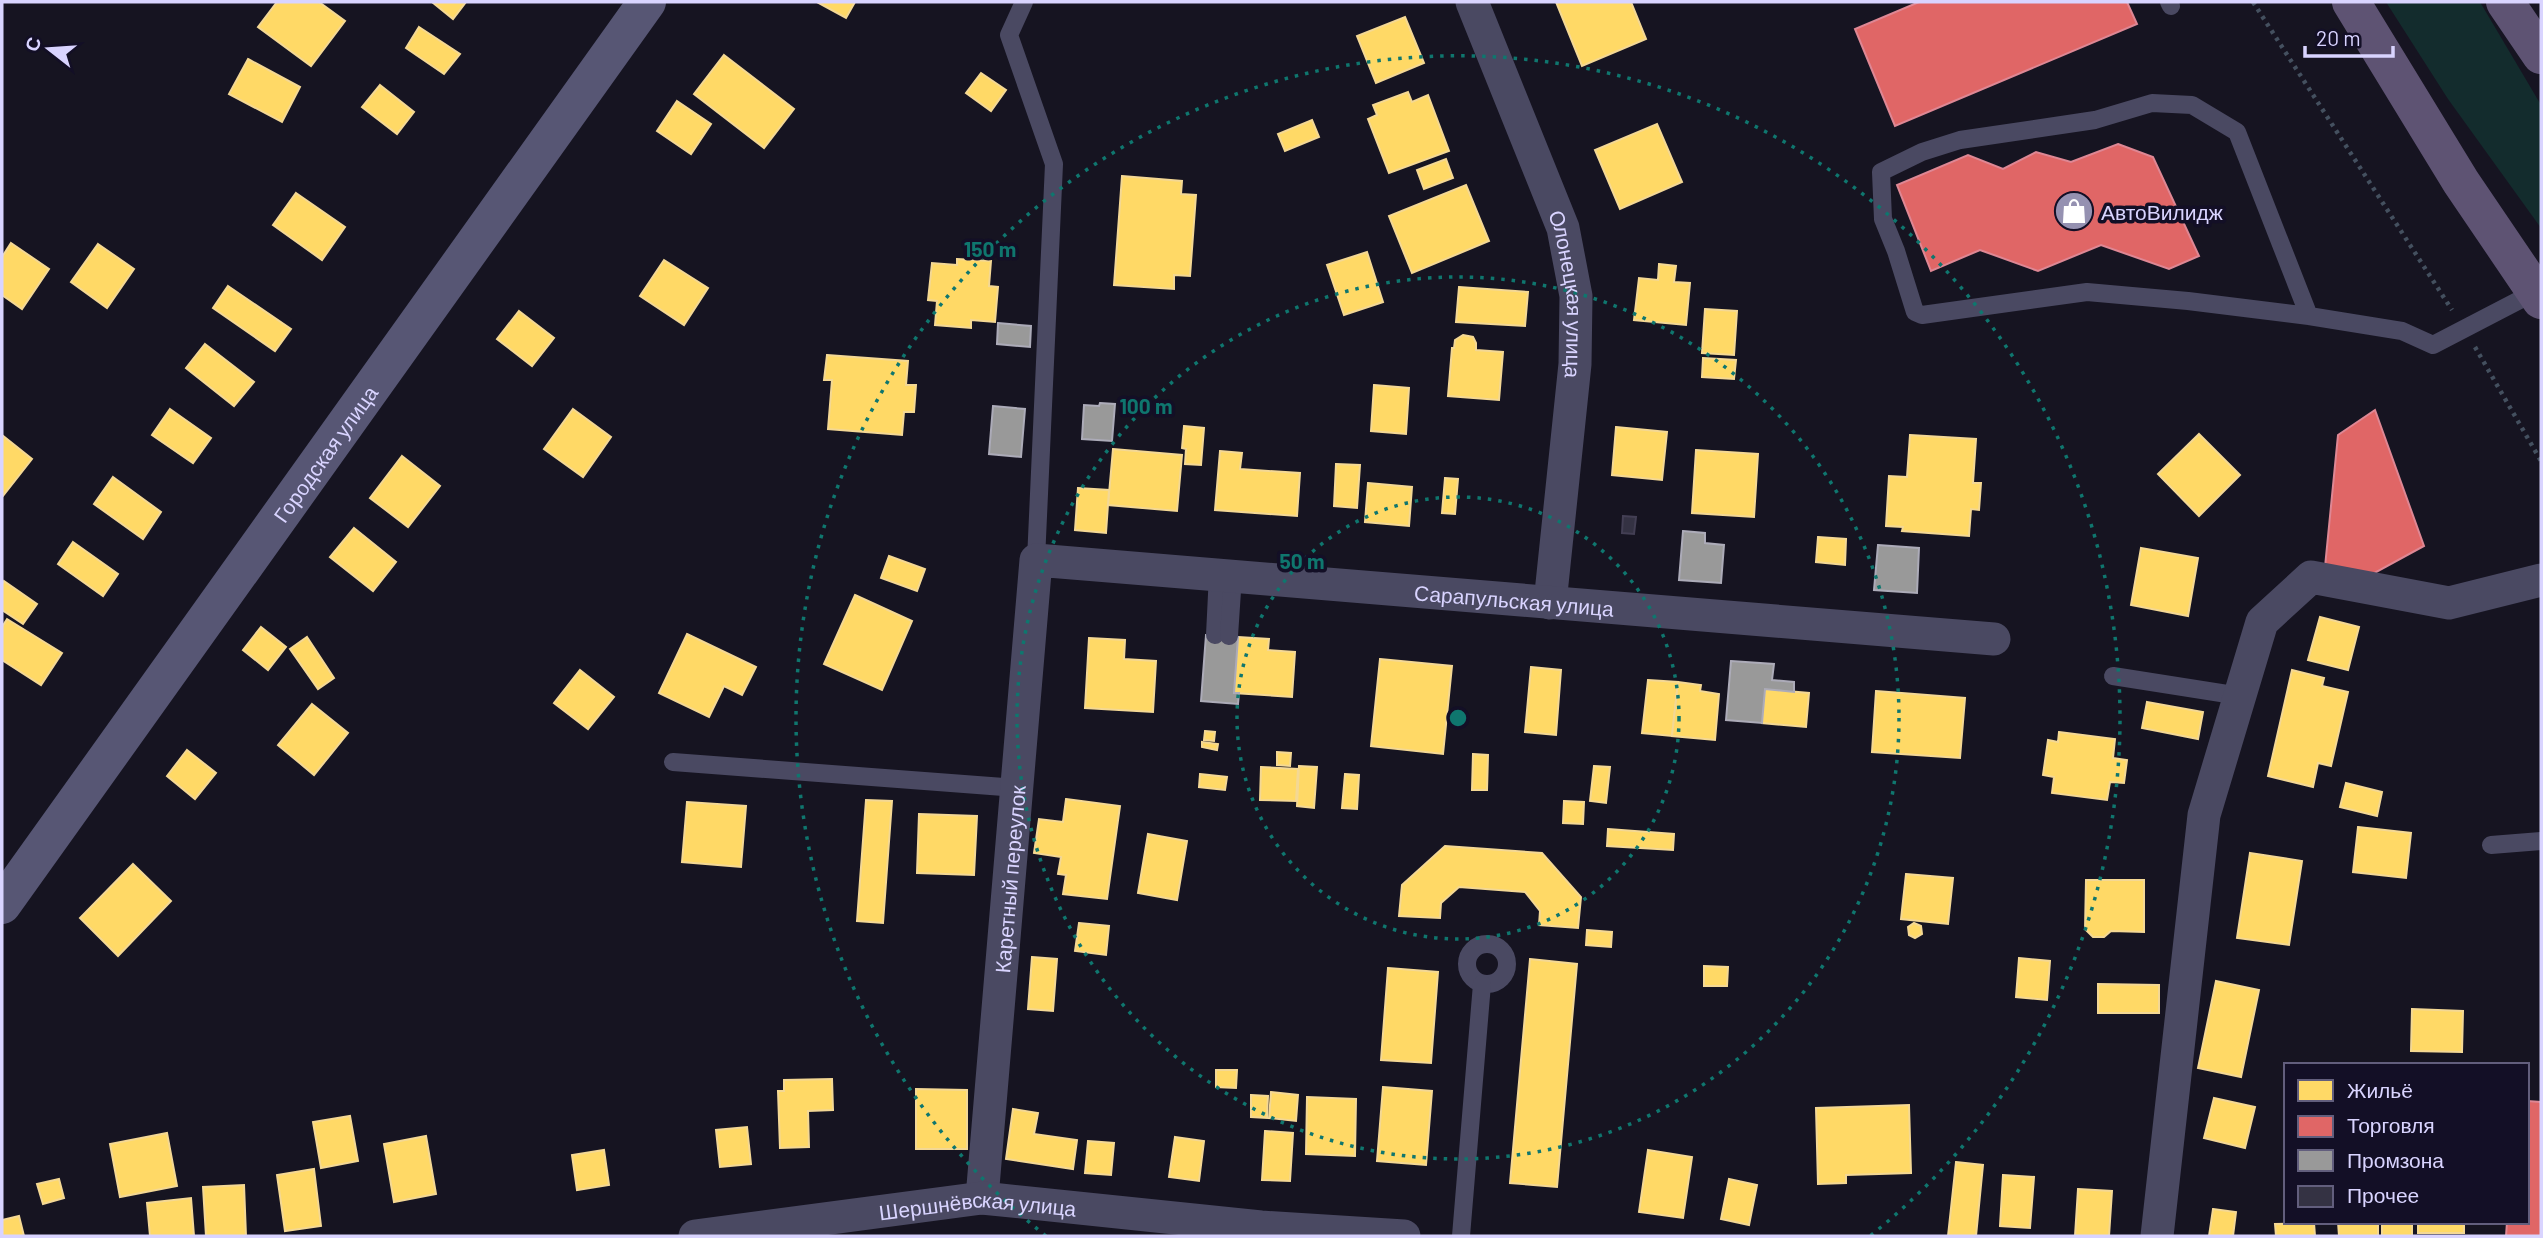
<svg xmlns="http://www.w3.org/2000/svg" width="2543" height="1238" viewBox="0 0 2543 1238" font-family="Barlow,sans-serif">
<rect width="100%" height="100%" fill="#161421"/>
<path fill="#132c2d" d="M2386,2H2480L2541,105V228L2448,99Z"/>
<g fill="#ffd966" stroke="#f4d894" stroke-width="2">
<path d="M277,2H319L345,21L311,66L258,27Z"/>
<path d="M432,2H466L453,19Z"/>
<path d="M817,2H855L846,18Z"/>
<path d="M1556,2H1631L1646,39L1582,66Z"/>
<path d="M1405,17L1424,63L1376,83L1357,36Z"/>
<path d="M419,27L460,54L444,74L406,48Z"/>
<path d="M724,55L794,109L764,148L694,94Z"/>
<path d="M248,59L300,87L282,122L229,94Z"/>
<path d="M981,73L1006,90L991,111L966,93Z"/>
<path d="M380,85L414,112L397,134L362,107Z"/>
<path d="M1408,92L1412,102L1428,95L1449,151L1389,173L1368,119L1377,115L1373,105Z"/>
<path d="M677,101L711,124L691,154L657,131Z"/>
<path d="M1312,120L1319,137L1285,151L1278,134Z"/>
<path d="M1657,124L1682,182L1620,209L1595,150Z"/>
<path d="M1446,159L1453,178L1424,189L1417,170Z"/>
<path d="M1122,176L1182,181L1181,194L1196,195L1190,276L1174,275V289L1114,285Z"/>
<path d="M1466,185L1489,241L1412,273L1389,216Z"/>
<path d="M296,193L345,227L322,260L273,225Z"/>
<path d="M11,243L49,269L22,309L2,295V257Z"/>
<path d="M98,244L134,269L107,308L71,282Z"/>
<path d="M1367,252L1383,302L1344,315L1327,265Z"/>
<path d="M957,259L991,261L989,286L998,287L995,322L971,320V328L935,325L937,301L928,300L932,263L957,265Z"/>
<path d="M664,260L708,288L684,325L640,296Z"/>
<path d="M1659,264L1676,266L1674,282L1690,283L1686,325L1634,320L1639,278L1658,280Z"/>
<path d="M228,286L291,329L275,351L213,308Z"/>
<path d="M1459,287L1528,292L1525,326L1456,322Z"/>
<path d="M1705,309L1737,311L1734,355L1702,353Z"/>
<path d="M519,311L554,338L532,366L497,339Z"/>
<path d="M1463,335L1473,337L1476,343V350L1503,352L1499,400L1448,396L1452,348H1454L1455,340Z"/>
<path d="M205,344L254,382L234,406L186,368Z"/>
<path d="M827,355L908,361L906,385H916L914,412H904L902,435L828,429L832,380H824Z"/>
<path d="M1703,358L1736,360L1734,379L1702,377Z"/>
<path d="M1374,385L1409,388L1406,434L1371,431Z"/>
<path d="M170,409L211,438L193,463L152,435Z"/>
<path d="M573,409L611,437L583,477L544,449Z"/>
<path d="M1184,426L1204,428L1201,465L1185,464L1186,449L1182,448Z"/>
<path d="M1616,427L1667,432L1662,480L1612,475Z"/>
<path d="M2199,434L2240,475L2199,516L2158,474Z"/>
<path d="M2,435L32,459L2,497Z"/>
<path d="M1910,435L1976,439L1973,483H1981L1979,510L1971,509L1969,536L1902,531L1903,527L1886,526L1889,476L1907,477Z"/>
<path d="M1113,449L1182,455L1177,511L1108,505Z"/>
<path d="M1696,450L1758,454L1754,517L1692,513Z"/>
<path d="M1220,451L1242,453L1240,469L1300,473L1297,516L1215,510Z"/>
<path d="M402,456L440,486L408,527L370,498Z"/>
<path d="M1336,464L1360,465L1357,508L1334,506Z"/>
<path d="M113,477L161,512L143,539L94,504Z"/>
<path d="M1445,478L1458,479L1455,514L1442,513Z"/>
<path d="M1368,483L1412,487L1409,526L1365,522Z"/>
<path d="M1078,488L1109,490L1106,533L1075,530Z"/>
<path d="M354,528L396,562L373,591L330,557Z"/>
<path d="M1818,537L1846,539L1845,565L1816,562Z"/>
<path d="M73,542L118,574L103,596L58,564Z"/>
<path d="M2141,548L2198,558L2188,616L2131,605Z"/>
<path d="M889,556L925,569L917,591L881,578Z"/>
<path d="M4,581L37,604L23,624L2,610V584Z"/>
<path d="M855,595L912,621L882,690L824,664Z"/>
<path d="M2320,617L2359,627L2348,670L2308,660Z"/>
<path d="M7,619L62,653L41,685L2,660V627Z"/>
<path d="M261,627L286,647L268,670L243,650Z"/>
<path d="M687,634L756,667L742,695L724,686L709,717L659,693Z"/>
<path d="M307,637L334,678L318,689L290,649Z"/>
<path d="M1238,637L1269,639L1268,650L1295,652L1292,697L1234,693Z"/>
<path d="M1089,638L1125,640L1124,659L1156,661L1153,712L1085,708Z"/>
<path d="M1380,659L1452,666L1443,754L1371,746Z"/>
<path d="M1531,667L1561,670L1556,735L1525,732Z"/>
<path d="M580,670L614,697L588,729L554,703Z"/>
<path d="M2292,670L2324,678L2322,686L2348,692L2331,766L2318,763L2313,787L2268,776Z"/>
<path d="M1648,680L1678,682L1672,736L1642,733Z"/>
<path d="M1678,682L1701,685L1700,691L1719,694L1715,740L1672,736Z"/>
<path d="M1765,689L1809,693L1806,727L1762,723Z"/>
<path d="M1876,691L1965,698L1960,758L1872,752Z"/>
<path d="M2147,702L2203,712L2198,739L2142,728Z"/>
<path d="M312,704L348,733L314,775L278,745Z"/>
<path d="M1205,731L1215,732L1214,741L1204,740Z"/>
<path d="M2059,732L2115,739L2113,758L2127,760L2124,783L2110,782L2107,800L2052,793L2054,777L2043,775L2048,740L2058,742Z"/>
<path d="M1202,742L1218,744L1217,750L1202,747Z"/>
<path d="M187,750L216,773L195,799L167,776Z"/>
<path d="M1277,752L1291,753L1290,766L1277,765Z"/>
<path d="M1473,754L1488,755L1487,790H1472Z"/>
<path d="M1299,766L1317,767L1314,808L1297,806Z"/>
<path d="M1594,766L1610,767L1606,803L1590,801Z"/>
<path d="M1261,767L1298,769L1296,801L1260,800Z"/>
<path d="M1200,774L1227,777L1225,790L1199,787Z"/>
<path d="M1345,774L1359,775L1357,809L1342,808Z"/>
<path d="M2346,783L2382,792L2377,816L2340,807Z"/>
<path d="M1066,799L1120,806L1107,899L1063,894L1066,875L1058,874L1061,857L1034,853L1039,819L1063,822Z"/>
<path d="M866,800L892,801L883,923L857,921Z"/>
<path d="M1564,801L1584,802L1583,824L1563,823Z"/>
<path d="M687,802L746,806L741,867L682,862Z"/>
<path d="M919,814L977,816L974,875L917,873Z"/>
<path d="M2358,827L2411,833L2406,878L2353,872Z"/>
<path d="M1608,829L1674,834L1673,850L1607,846Z"/>
<path d="M1148,834L1187,841L1177,900L1138,893Z"/>
<path d="M1445,846L1542,853L1581,897L1578,928L1539,925L1540,911L1525,892L1459,887L1441,903L1440,918L1399,916L1402,885Z"/>
<path d="M2250,853L2302,861L2289,945L2237,938Z"/>
<path d="M133,864L171,901L118,956L80,918Z"/>
<path d="M1906,874L1953,878L1948,924L1901,919Z"/>
<path d="M2086,880H2144V932L2111,931L2104,937H2093L2085,929Z"/>
<path d="M1079,923L1109,926L1106,955L1075,951Z"/>
<path d="M1914,923L1921,926L1922,934L1915,938L1909,935L1908,927Z"/>
<path d="M1587,930L1612,932L1611,947L1586,945Z"/>
<path d="M1032,957L1057,959L1053,1011L1028,1009Z"/>
<path d="M2019,958L2050,961L2047,1000L2016,997Z"/>
<path d="M1530,959L1577,964L1557,1187L1510,1183Z"/>
<path d="M1704,966L1728,967L1727,986H1704Z"/>
<path d="M1388,968L1438,972L1431,1063L1381,1060Z"/>
<path d="M2216,981L2259,990L2241,1077L2198,1068Z"/>
<path d="M2098,984L2159,985V1013H2098Z"/>
<path d="M2412,1009L2463,1011L2462,1052L2411,1051Z"/>
<path d="M1216,1070H1237L1236,1088L1216,1087Z"/>
<path d="M832,1079L833,1110L808,1111L809,1147L780,1148L778,1091H784V1080Z"/>
<path d="M1383,1087L1432,1091L1426,1165L1377,1161Z"/>
<path d="M916,1089L967,1090V1149H916Z"/>
<path d="M1271,1092L1298,1095L1296,1121L1269,1118Z"/>
<path d="M1251,1095L1268,1096L1267,1118L1251,1117Z"/>
<path d="M1307,1097L1356,1099L1355,1156L1306,1154Z"/>
<path d="M2214,1098L2255,1107L2245,1148L2204,1138Z"/>
<path d="M1909,1105L1911,1173L1846,1175V1183L1818,1184L1816,1108Z"/>
<path d="M1013,1109L1038,1113L1034,1134L1077,1140L1073,1169L1006,1159Z"/>
<path d="M350,1116L358,1161L321,1168L313,1122Z"/>
<path d="M747,1127L751,1164L720,1167L716,1130Z"/>
<path d="M1265,1131L1293,1133L1290,1181L1262,1180Z"/>
<path d="M167,1133L177,1186L120,1197L110,1144Z"/>
<path d="M426,1136L436,1194L394,1202L384,1144Z"/>
<path d="M1175,1137L1204,1141L1199,1181L1169,1177Z"/>
<path d="M1088,1141L1114,1143L1111,1175L1085,1173Z"/>
<path d="M604,1150L609,1185L577,1190L572,1155Z"/>
<path d="M1648,1150L1692,1157L1683,1218L1639,1212Z"/>
<path d="M1956,1162L1983,1165L1976,1236H1948Z"/>
<path d="M314,1169L321,1226L285,1231L277,1175Z"/>
<path d="M2003,1175L2034,1177L2030,1228L2000,1226Z"/>
<path d="M59,1179L64,1198L43,1204L37,1184Z"/>
<path d="M1729,1179L1757,1185L1749,1225L1721,1219Z"/>
<path d="M244,1185L246,1236H206L203,1187Z"/>
<path d="M2078,1189L2112,1191L2109,1236H2075Z"/>
<path d="M191,1198L194,1236H150L147,1203Z"/>
<path d="M2213,1209L2236,1212L2233,1236H2209Z"/>
<path d="M19,1216L24,1236H2V1220Z"/>
<path d="M2338,1222H2378V1236H2339Z"/>
<rect x="2382" y="1222" width="30" height="14"/>
<rect x="2418" y="1222" width="46" height="11"/>
<path d="M2314,1223L2315,1236H2276L2275,1224Z"/>
</g>
<g fill="#e06666" stroke="#de8794" stroke-width="2">
<path d="M1919,2H2127L2137,24L1895,126L1855,29Z"/>
<path d="M2118,144L2153,157L2199,256L2169,269L2101,245L2038,271L1980,250L1931,271L1897,185L1968,155L2003,169L2036,152L2071,162Z"/>
<path d="M2375,410L2424,546L2369,576L2325,567L2338,435Z"/>
<path d="M2527,1101L2541,1102V1236H2506L2507,1222H2527Z"/>
</g>
<g fill="#999" stroke="#acabb8" stroke-width="2">
<path d="M998,323L1031,326L1030,347L997,344Z"/>
<path d="M1100,403L1115,404L1112,441L1082,439L1084,405L1099,406Z"/>
<path d="M993,406L1025,409L1021,457L989,454Z"/>
<path d="M1683,531L1705,533V543L1724,545L1721,583L1679,580Z"/>
<path d="M1878,545L1919,548L1917,593L1874,590Z"/>
<path d="M1206,635L1238,637L1234,693H1239L1238,704L1201,701Z"/>
<path d="M1731,661L1774,664L1772,680L1794,682V692L1765,689L1762,723L1726,720Z"/>
</g>
<path fill="#343243" stroke="#433f54" stroke-width="2" d="M1623,516L1636,517L1634,534L1622,533Z"/>
<g fill="none" stroke-linecap="round" stroke-linejoin="round">
<g stroke="#44505f" stroke-width="4.5" stroke-dasharray="3.5 5" stroke-linecap="butt">
<path d="M2253,2L2452,310"/>
<path d="M2475,347L2541,461"/>
</g>
<g stroke="#4a4962" stroke-width="18">
<path d="M1024,2L1009,35L1054,164L1036,560"/>
<path d="M2169,2L2171,6"/>
<path d="M2309,316L2237,132L2192,105L2152,103L2095,120L1960,140L1922,152L1881,172L1883,219L1896,251L1915,312L1922,315L2087,292L2188,301L2309,316L2402,331L2433,345L2535,292"/>
<path d="M1215,635L1218,574"/>
<path d="M1229,636L1233,576"/>
<path d="M2113,676L2240,696"/>
<path d="M673,762L1017,788"/>
<path d="M2491,845L2541,841"/>
<circle cx="1487" cy="964" r="20"/>
<path d="M1461,1236L1482,984"/>
</g>
<g stroke="#4a4962" stroke-width="33">
<path id="s1" d="M1472,2L1563,228L1576,296L1575,364L1550,603"/>
<path id="s2" d="M982,1198L1036,560L1994,639"/>
<path id="s3" d="M695,1236L982,1198L1261,1227L1404,1236"/>
<path d="M2157,1236L2204,815L2262,622L2311,577L2449,603L2541,580"/>
</g>
<path stroke="#575674" stroke-width="38" id="s4" d="M2,905L647,2"/>
<g stroke="#5e5373" stroke-width="38">
<path d="M2351,2L2461,182L2541,300"/>
<path d="M2505,2L2541,55"/>
</g>
</g>
<g fill="none" stroke="#0f766e" stroke-width="3.5" stroke-dasharray="3.5 7">
<circle cx="1458" cy="718" r="221"/>
<circle cx="1458" cy="718" r="441"/>
<path d="M1046 1236A662 662 0 1 1 1870 1236"/>
</g>
<defs>
<g id="shop-disc" transform="scale(2.0125)"><circle r="9.5" fill="#9591b1" stroke="#130f26"/><path d="M-5-2.5h2.3a2.7 3.5 0 0 1 5.4 0H5L5.5 6h-11ZM-1.5-2.5h3a1.5 2.3 0 0 0-3 0Z" fill="#fff"/></g>
</defs>
<g fill-rule="evenodd">
<use href="#shop-disc" x="2074" y="211"/>
</g>
<g text-anchor="middle" dominant-baseline="central" stroke-width="7" stroke-linejoin="round" paint-order="stroke">
<g font-size="21" fill="#d9d4ff" stroke="#130f26" text-anchor="start">
<text x="2101" y="211">АвтоВилидж</text>
</g>
<g font-size="21" fill="#d9d4ff" stroke="#130f26">
<text stroke="none"><textPath href="#s1" startOffset="310">Олонецкая улица</textPath></text>
<text stroke="none"><textPath href="#s4" startOffset="555">Городская улица</textPath></text>
<text stroke="none"><textPath href="#s2" startOffset="1120">Сарапульская улица</textPath></text>
<text stroke="none"><textPath href="#s2" startOffset="320">Каретный переулок</textPath></text>
<text stroke="none"><textPath href="#s3" startOffset="285">Шершнёвская улица</textPath></text>
</g>
</g>
<circle cx="1458" cy="718" r="10" fill="#0f766e" stroke="#130f26" stroke-width="3.5"/>
<g font-size="21" text-anchor="middle" font-weight="bold" fill="#0f766e" stroke="#130f26" stroke-width="7" stroke-linejoin="round" paint-order="stroke">
<text x="990" y="257">150 m</text>
<text x="1146" y="414">100 m</text>
<text x="1302" y="569">50 m</text>
</g>
<rect width="2543" height="1238" fill="none" stroke="#d9d4ff" stroke-width="7"/>
<rect x="2284" y="1063" width="245" height="161" fill="#130f26" stroke="#625e7d" stroke-width="2"/>
<rect x="2298" y="1080" width="35" height="21" fill="#ffd966" stroke="#625e7d" stroke-width="2"/>
<text x="2347" y="1098" font-size="21" fill="#d9d4ff">Жильё</text>
<rect x="2298" y="1116" width="35" height="21" fill="#e06666" stroke="#625e7d" stroke-width="2"/>
<text x="2347" y="1133" font-size="21" fill="#d9d4ff">Торговля</text>
<rect x="2298" y="1150" width="35" height="21" fill="#999999" stroke="#625e7d" stroke-width="2"/>
<text x="2347" y="1168" font-size="21" fill="#d9d4ff">Промзона</text>
<rect x="2298" y="1186" width="35" height="21" fill="#343243" stroke="#625e7d" stroke-width="2"/>
<text x="2347" y="1203" font-size="21" fill="#d9d4ff">Прочее</text>
<g transform="translate(49 49) rotate(287)" stroke="#130f26" stroke-width="5" paint-order="stroke">
<path d="M0-5L12 26L0 18L-12 26Z" fill="#d9d4ff"/>
<text y="-10" font-size="19" font-weight="bold" text-anchor="middle" fill="#d9d4ff">С</text>
</g>
<path d="M2305 46v10h88v-10" fill="none" stroke="#d9d4ff" stroke-width="3.5"/>
<text x="2316" y="46" font-size="21" fill="#d9d4ff" stroke="#130f26" stroke-width="5" paint-order="stroke">20 m</text>
</svg>
